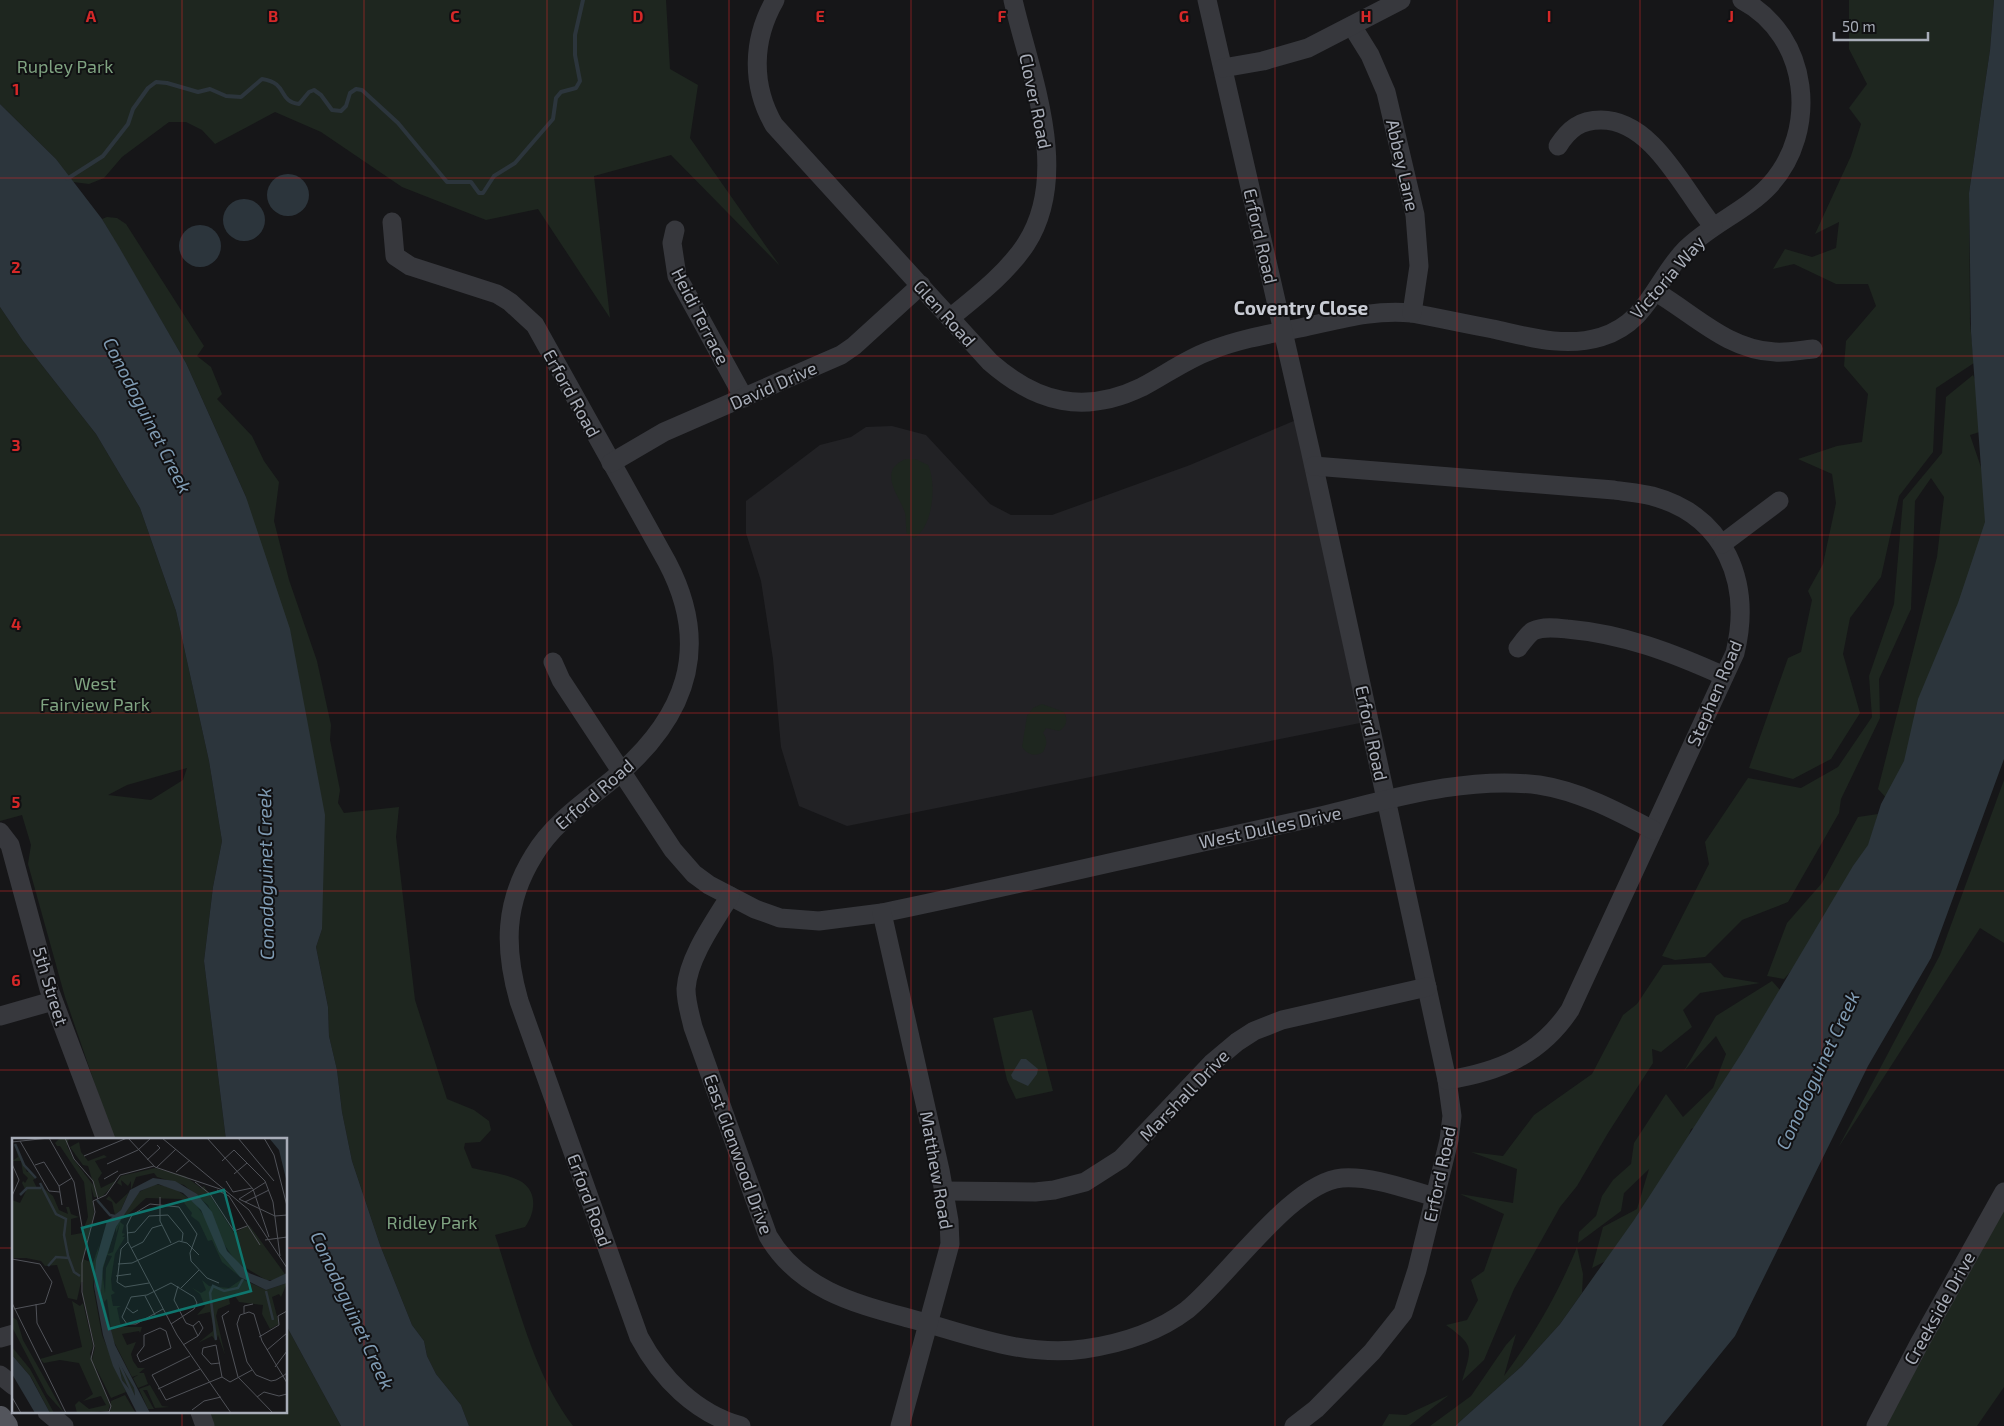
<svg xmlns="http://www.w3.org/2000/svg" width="2004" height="1426" viewBox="0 0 2004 1426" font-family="'Exo 2',sans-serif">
<rect width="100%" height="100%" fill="#161618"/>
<path fill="#222225" d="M1296,420L1360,723L847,826L799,806L781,747L773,659L761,581L746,533V501L820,445L851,437L866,427L892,426L926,435L990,504L1011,515H1052L1190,465Z"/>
<g fill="#1e261f" fill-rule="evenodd">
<path d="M0,0H666L670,69L698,85L690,138L780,266L671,155L594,176L610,318L538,209L486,220L402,187L321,132L275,112L215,144L202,130L186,122H169L122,157L104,178L89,184L73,182L56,159L0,104Z"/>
<path d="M1849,0H1994L1990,50L1969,193L1970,323L1974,363L1936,388L1933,452L1899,496L1881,577L1850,618L1843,654L1860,713L1831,759L1793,779L1749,768L1788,658L1801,652L1812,600L1808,591L1823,564L1836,503L1832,474L1798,459L1837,446L1862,442L1868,394L1844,366L1846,341L1876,306L1868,284H1836L1794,264L1773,269L1785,249L1812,257L1836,248L1839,222L1815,234L1851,156L1861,124L1849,108L1867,84L1849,49Z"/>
<path d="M107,217L117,218L126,224L204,346L197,356L211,367L222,394L217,399L252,436L264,461L279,482L274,521L289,580L317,661L331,725L330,740L340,790L338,803L344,813L399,807L396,837L415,1000L447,1099L474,1110L489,1121L491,1130L480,1142L465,1143L464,1148L472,1168C484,1171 512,1175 522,1182C538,1193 535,1213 525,1227L495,1235C516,1297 533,1374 573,1426H469L461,1405L436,1374L427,1356L424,1341L412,1325L380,1245L352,1161L342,1112L337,1070L329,1036L328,1007L316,947L322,929L246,497L186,363L102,219Z"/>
<path d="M0,307L23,341L96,434L140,508L176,611L209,761L222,841L213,887L204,961L226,1140H114L65,997L28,864L31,845L22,815L0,821ZM187,768L183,780L151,800L108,795L127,785Z"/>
<path d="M1973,375L1980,390L1983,431L1970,435L1986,482L1989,520L1891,803L1878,789L1937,557L1944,497L1931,478L1915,501L1911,609L1879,679L1880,718L1841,799L1839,813L1788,902L1742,920L1705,957L1675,960L1662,956L1709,864L1705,842L1748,778L1801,788L1838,767L1872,717L1869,676L1894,604L1903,500L1942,453L1946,397Z"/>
<path d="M906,459H915L928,465C937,483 933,528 914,538L907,534C905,526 907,517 904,510C897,493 878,470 906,459Z"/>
<path d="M1042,704L1064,712C1068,719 1067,727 1059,731L1046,728L1043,733C1048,740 1047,745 1043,752C1035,757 1028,755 1022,747L1027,716L1033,708Z"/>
<path d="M2004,780V943L1980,928L1838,1148L1940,955Z"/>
<path d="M1878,814L1867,852L1812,947L1784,979L1767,976L1787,923L1822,883L1858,817Z"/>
<path d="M1711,963L1724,977L1760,983L1700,993L1683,1010L1692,1027L1661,1052L1652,1049L1653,1063L1608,1133L1577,1186L1560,1207L1514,1289L1484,1360L1462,1381C1472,1347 1475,1346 1446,1325L1467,1320L1478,1300L1471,1280L1484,1271L1504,1214L1460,1194L1513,1203L1517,1169L1471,1152L1503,1156L1534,1115L1592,1074L1623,1015L1637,1004L1663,965Z"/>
<path d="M1772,981L1780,990L1709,1123L1691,1129L1668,1191L1616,1256L1592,1268L1603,1227L1637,1209L1649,1169L1624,1193L1621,1211L1578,1243L1579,1232L1596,1216L1602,1196L1613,1180L1631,1164L1634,1143L1666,1094L1683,1117L1713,1088L1726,1054L1716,1036L1684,1071L1716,1016Z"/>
<path d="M1032,1010L1053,1091L1016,1099L1007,1080L993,1018Z"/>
<path d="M2004,1202V1387L1977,1426H1880Z"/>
<path d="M1577,1247L1583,1274L1582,1293L1560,1324L1522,1366L1455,1426H1430L1471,1396L1506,1345L1516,1334L1504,1376C1534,1335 1558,1294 1577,1247Z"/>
<path d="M286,1325L341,1426H212L208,1412H286Z"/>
<path d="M1449,1395L1409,1426H1382L1389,1414L1406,1415Z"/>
</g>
<g fill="#2c353c">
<path d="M1994,0H2004V759L1931,958L1868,1066L1735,1336L1662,1426H1455L1522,1366L1560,1324L1634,1220L1743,1051L1853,866L1868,845L1881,804L1904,761L1918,699L1958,603L1985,522L1971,332L1969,193L1990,50Z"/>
<path d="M0,104L56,159L102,219L119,247L186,363L246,497L290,629L325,815L322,929L316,947L328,1007L329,1036L337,1070L342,1112L352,1161L380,1245L412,1325L424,1341L427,1356L436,1374L461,1405L469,1426H341L286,1325V1140H226L204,961L213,887L222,841L209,761L176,611L140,508L96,434L23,341L0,307Z"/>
<circle cx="288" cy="195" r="21"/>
<circle cx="244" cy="220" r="21"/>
<circle cx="200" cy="246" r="21"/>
<path d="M1021,1059H1026L1038,1069L1037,1074L1028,1086L1013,1079L1011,1075Z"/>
</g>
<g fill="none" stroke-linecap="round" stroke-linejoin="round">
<path stroke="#2c353c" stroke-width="4" d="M67,179L103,156L128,124L133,109L148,88L156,82L167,83L198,92L210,89L226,96L241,97L262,79C289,83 277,101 299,104L309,92L314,90L321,95L332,110L341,111L346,106L350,93L356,89L362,90L398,123L447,182H471L479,193H483L494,176L515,163L553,119L556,98L561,92L576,88L580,81L575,55V35L583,0"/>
<g stroke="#37383d" stroke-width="19">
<path d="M775,0C752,40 751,85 774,125L990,362C1037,403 1084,415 1142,387C1165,375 1185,360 1209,351C1239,339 1269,334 1300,328C1338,320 1373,309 1412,313C1439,318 1466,324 1493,329C1529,337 1565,348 1601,337C1649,322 1656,279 1686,249C1711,224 1746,211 1770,185C1819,131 1810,36 1742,0"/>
<path d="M1207,0L1310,449L1447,1080L1452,1116L1449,1140L1417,1270L1403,1313L1372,1352L1316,1409L1294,1426"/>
<path d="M1352,26L1370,55L1386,92L1415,215L1419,266L1412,313"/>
<path d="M1223,68L1263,61L1308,48L1401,0"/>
<path d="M1558,146C1569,129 1580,120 1601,120C1653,120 1684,191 1713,226"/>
<path d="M392,222L395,256L410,266L497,294L510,302L535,325L667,562C713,649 685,719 613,779C585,802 553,823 534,855C504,903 504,948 519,1001L639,1337C661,1378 695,1413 741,1426"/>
<path d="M675,230L672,243L677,276L744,398"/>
<path d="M1656,292C1695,315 1728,350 1775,352C1788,353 1801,350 1813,349"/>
<path d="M950,318C977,296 1007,273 1026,244C1072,173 1030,74 1013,0"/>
<path d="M611,463L664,432L841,355L854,346L921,285"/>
<path d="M1314,466L1614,490C1626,492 1639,493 1652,496C1726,516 1752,583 1735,653L1570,1010C1540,1055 1499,1072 1447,1080"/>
<path d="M1722,544L1779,501"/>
<path d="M1518,648C1522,643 1528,634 1533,631C1543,626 1558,628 1567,629C1624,634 1673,653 1724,676"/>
<path d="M553,662L561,680L673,850L694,874L709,885L755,909L780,918L819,921L882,913C1023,884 1162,850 1303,820C1379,803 1459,775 1539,785C1579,791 1617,811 1653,830"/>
<path d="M0,832L10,845L49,989L106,1140"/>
<path d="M730,896C714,922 688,958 686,989C686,1002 690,1014 693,1027L768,1236C799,1289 853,1303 908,1318C965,1333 1024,1358 1084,1349C1119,1344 1158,1332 1187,1310C1227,1278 1292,1182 1342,1178C1373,1176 1406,1189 1435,1197"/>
<path d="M882,913L940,1170L949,1221L950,1244L900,1426"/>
<path d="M0,1016L53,1001"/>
<path d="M944,1191L1035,1192L1054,1190L1085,1182L1121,1159L1212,1063L1237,1042L1254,1031L1282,1020L1427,987"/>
<path d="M0,1338L14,1334"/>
<path d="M0,1375L14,1386"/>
<path d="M47,1412L64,1426"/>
<path d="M200,1412L205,1426"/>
<path d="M1876,1426L1919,1344L2004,1192"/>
</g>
<path stroke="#53555c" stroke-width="24" d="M0,1418L6,1426"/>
</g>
<path fill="none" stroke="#d62828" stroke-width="1" stroke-opacity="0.55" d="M182,0V1140M364,0V1426M547,0V1426M729,0V1426M911,0V1426M1093,0V1426M1275,0V1426M1457,0V1426M1640,0V1426M1822,0V1426M0,178H2004M0,356H2004M0,535H2004M0,713H2004M0,891H2004M0,1070H2004M0,1248H14M286,1248H2004M182,1412V1426"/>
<g text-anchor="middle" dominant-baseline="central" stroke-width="4" stroke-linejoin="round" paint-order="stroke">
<g font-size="18" fill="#7fa381" stroke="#111113">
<text x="65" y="66">Rupley Park</text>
<text x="95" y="683">West<tspan x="95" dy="21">Fairview Park</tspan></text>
<text x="432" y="1222">Ridley Park</text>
</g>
<g font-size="18" fill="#a8adb8" stroke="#111113">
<text transform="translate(1036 101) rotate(78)">Clover Road</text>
<text transform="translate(1403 165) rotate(77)">Abbey Lane</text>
<text transform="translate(1261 236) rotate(77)">Erford Road</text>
<text transform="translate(1667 277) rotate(-49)">Victoria Way</text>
<text transform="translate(945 313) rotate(48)">Glen Road</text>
<text transform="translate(701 316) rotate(63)">Heidi Terrace</text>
<text transform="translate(773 385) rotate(-24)">David Drive</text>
<text transform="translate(572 393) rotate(61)">Erford Road</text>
<text transform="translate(1714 693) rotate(-67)">Stephen Road</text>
<text transform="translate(1372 733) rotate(78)">Erford Road</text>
<text transform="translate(594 794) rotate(-41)">Erford Road</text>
<text transform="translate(1270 827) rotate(-12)">West Dulles Drive</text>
<text transform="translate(51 986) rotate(73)">5th Street</text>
<text transform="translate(1184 1095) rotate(-46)">Marshall Drive</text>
<text transform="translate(739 1154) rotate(70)">East Glenwood Drive</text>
<text transform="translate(937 1170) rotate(80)">Matthew Road</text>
<text transform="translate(1439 1174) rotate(-78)">Erford Road</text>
<text transform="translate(590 1200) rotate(70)">Erford Road</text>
<text transform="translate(1939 1308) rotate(-61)">Creekside Drive</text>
</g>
<g font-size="19" font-weight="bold" fill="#c9ccd4" stroke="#111113">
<text x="1301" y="307">Coventry Close</text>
</g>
<g font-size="19" font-style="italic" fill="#7f9bb3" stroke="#111113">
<text transform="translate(148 415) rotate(63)">Conodoguinet Creek</text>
<text transform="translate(265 874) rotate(-91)">Conodoguinet Creek</text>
<text transform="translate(1817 1070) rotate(-65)">Conodoguinet Creek</text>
<text transform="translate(353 1310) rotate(65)">Conodoguinet Creek</text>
</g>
</g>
<g transform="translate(12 1138)">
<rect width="275" height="275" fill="#161618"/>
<path d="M48,0H57L55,8L62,22L82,48L76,28L71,27L58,9L67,4L69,14L76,23L92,17L95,19L83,23L90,35L86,41L89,50L103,43L106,36L103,45L90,59H82L79,48L82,75L71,121L81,125L87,107L81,148L90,197L114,254L99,260L80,222L83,209L71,158V144H69L65,162L56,160L45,127L33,128L29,123L14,120H0V62L8,65L14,53L10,45L11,43L13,45L16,40L11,35L9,23H0L6,19L3,6L15,34L18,33L24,40L21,42L25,50L30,49L41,58L47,72L56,76L54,69H57L59,76L67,79L59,81V97L70,95L76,79L72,44L48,8H45L43,5ZM143,30L173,38L189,50L192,48L222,95L237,87L273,136L264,142H254L224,124L210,103L196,67L172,47L145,39L142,35L124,39L119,52V43L116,48L109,42L110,48L105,45L109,38ZM143,46L162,50L183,65L194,81L207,114L228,139L210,124L200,102L196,103L187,84L179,78L180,75L169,61L134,60L110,82L112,78L108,84L112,87L110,95L113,96L110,99H113L103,116L99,141L100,152L103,155L99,157L101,168H109L105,170L109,189H130L128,195L127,193L110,196L115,207L124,204L119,216L121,223L126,230H133L127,235H132L136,246L126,250L121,240L126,237L120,239L100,200L95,161L92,164L89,154L90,132L93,155L94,130L100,118L95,117L91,131V128L98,100L102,93L96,116L101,114L108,85L104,95V89L125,55ZM117,54L109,72L103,77L100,64L94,61L97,58L104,66ZM230,141L254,152L275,145L269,159L267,156L260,159L267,186L258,191L250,176L251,167L227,164L223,158L217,161L218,166L206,171L204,178L213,217L206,197L204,203L200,198L186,205L201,193V187L198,174L185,177L193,168L188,156L179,149L189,155L194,152L190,142L197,148L217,150ZM60,163L68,168L71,165L81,208L78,216L98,267L96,273L65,275L63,267L67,263L77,271L94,267L89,258L71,263L81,256L67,225L48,222L32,225L28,221L70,209ZM0,179L5,182L11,202L52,275L35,256L0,189ZM0,209L18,231L42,275H38L19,239L1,218ZM106,223L122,250L123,258L110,242ZM138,247L150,268L158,269L143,270L135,252H131L142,271H136L127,251ZM113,257L123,274H98L99,263Z" fill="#1e261f"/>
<path d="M257,0H275V45L267,12ZM141,40L163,43L185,56L200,74L215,113L237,135L258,143L275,135V145L254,152L228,139L207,114L189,72L171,55L146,46L128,53L104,89L91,129L89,154L103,207L138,275H125L101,228L91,197L82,148L84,122L95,83L109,72L118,52ZM106,223L122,250L123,258L110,242ZM0,217L18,238L38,275H23L0,236Z" fill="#2c353c" fill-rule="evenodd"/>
<path fill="none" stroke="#2c353c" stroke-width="2.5" d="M3,6L12,27L24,40M28,45L44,76L54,81L52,97L56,118L62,134L68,138M8,57L15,50H29M85,62L98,77L103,78M36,128L44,119L57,120M254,153L261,182M204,202L198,155L201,148L212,153L226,150L231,141M105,221L122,259"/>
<path fill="none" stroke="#505258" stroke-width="1" d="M53,0L62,21L81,43L86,61M116,0L143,29L211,52M150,0L237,72L275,130M195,0L241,51L257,99M226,0L262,43M252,0L262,17L275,68M8,3L37,53L48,54M0,4L37,0L62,44L71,94M72,18L115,0M135,22L148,10L145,7M210,23L222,12L253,43L261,64L268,118M0,26L7,42L0,58M95,26L126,12L139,0M23,27L32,24L47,48L50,67M144,30L164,11M164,34L178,22M222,36L235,25M92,41L106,33M214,43L221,54L240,50M183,44L198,56L222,93L235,88M47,48L60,40M205,52L217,58L248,107M148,59V83L159,105M227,61L263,78L275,77M227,61L254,44M233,64L257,52M115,95L123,94L137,78L156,77L171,95L170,103M253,102L275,99M116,104L109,111L105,144L113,149L137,145M119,110L131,104L140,90L150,87M0,121L28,126L40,144L33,165L2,171M106,126L120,125L167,103L175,105L187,117M104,138L119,136M207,145L195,140L179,123L178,115L185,96L167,69L138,66L120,77L115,87L116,104L165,197L219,275M166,148L162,162L174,185L181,188L186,198M169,150L187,132M133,158L143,177M0,165L54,275M24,166L25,185L40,214M114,169L121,175L126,172M151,171L124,186H115L110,179L119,159L135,157L159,145L182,159L185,165L182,171L159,186M217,173L210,178L226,239L261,275M232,175V168L241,166M148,190L154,193L159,210L128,224L125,217L132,208V197ZM247,199L267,187L266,178L275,173M171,207L186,198L191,190L187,183L181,188M255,212L275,195M190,216L191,210L204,207L210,239M190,216L199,226L208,225M178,218L140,237L154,262L210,239M263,229L275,213M275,235L271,238L269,239L264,242L259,243L244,237L235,224L225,186L228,177L237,174L242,176L250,203L266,230L271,238L275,245M210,239L218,244L240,232M146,251L188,231M0,259L9,275M245,259L252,254L267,258L275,256M180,272L192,263L209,259M80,275L97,274L99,268L79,221L82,208L70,154V125L83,74L81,63L94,57L108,37L142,28"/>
<path fill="#0f766e" fill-opacity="0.15" stroke="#0f766e" stroke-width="2.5" d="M212,52L239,153L97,191L70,90Z"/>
<rect width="275" height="275" fill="none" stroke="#a8adb8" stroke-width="2.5"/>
</g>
<g font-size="16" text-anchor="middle" font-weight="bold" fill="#d62828" stroke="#111113" stroke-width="4" stroke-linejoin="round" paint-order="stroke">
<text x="91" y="22">A</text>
<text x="273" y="22">B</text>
<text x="455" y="22">C</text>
<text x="638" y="22">D</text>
<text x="820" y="22">E</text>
<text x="1002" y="22">F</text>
<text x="1184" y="22">G</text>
<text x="1366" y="22">H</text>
<text x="1549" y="22">I</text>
<text x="1731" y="22">J</text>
<text x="16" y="95">1</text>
<text x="16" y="273">2</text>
<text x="16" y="451">3</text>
<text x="16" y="630">4</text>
<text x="16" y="808">5</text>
<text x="16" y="986">6</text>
</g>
<path d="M1834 32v8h94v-8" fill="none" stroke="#a8adb8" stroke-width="2.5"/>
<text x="1842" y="32" font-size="15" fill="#a8adb8" stroke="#111113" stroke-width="4" paint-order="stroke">50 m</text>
</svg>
